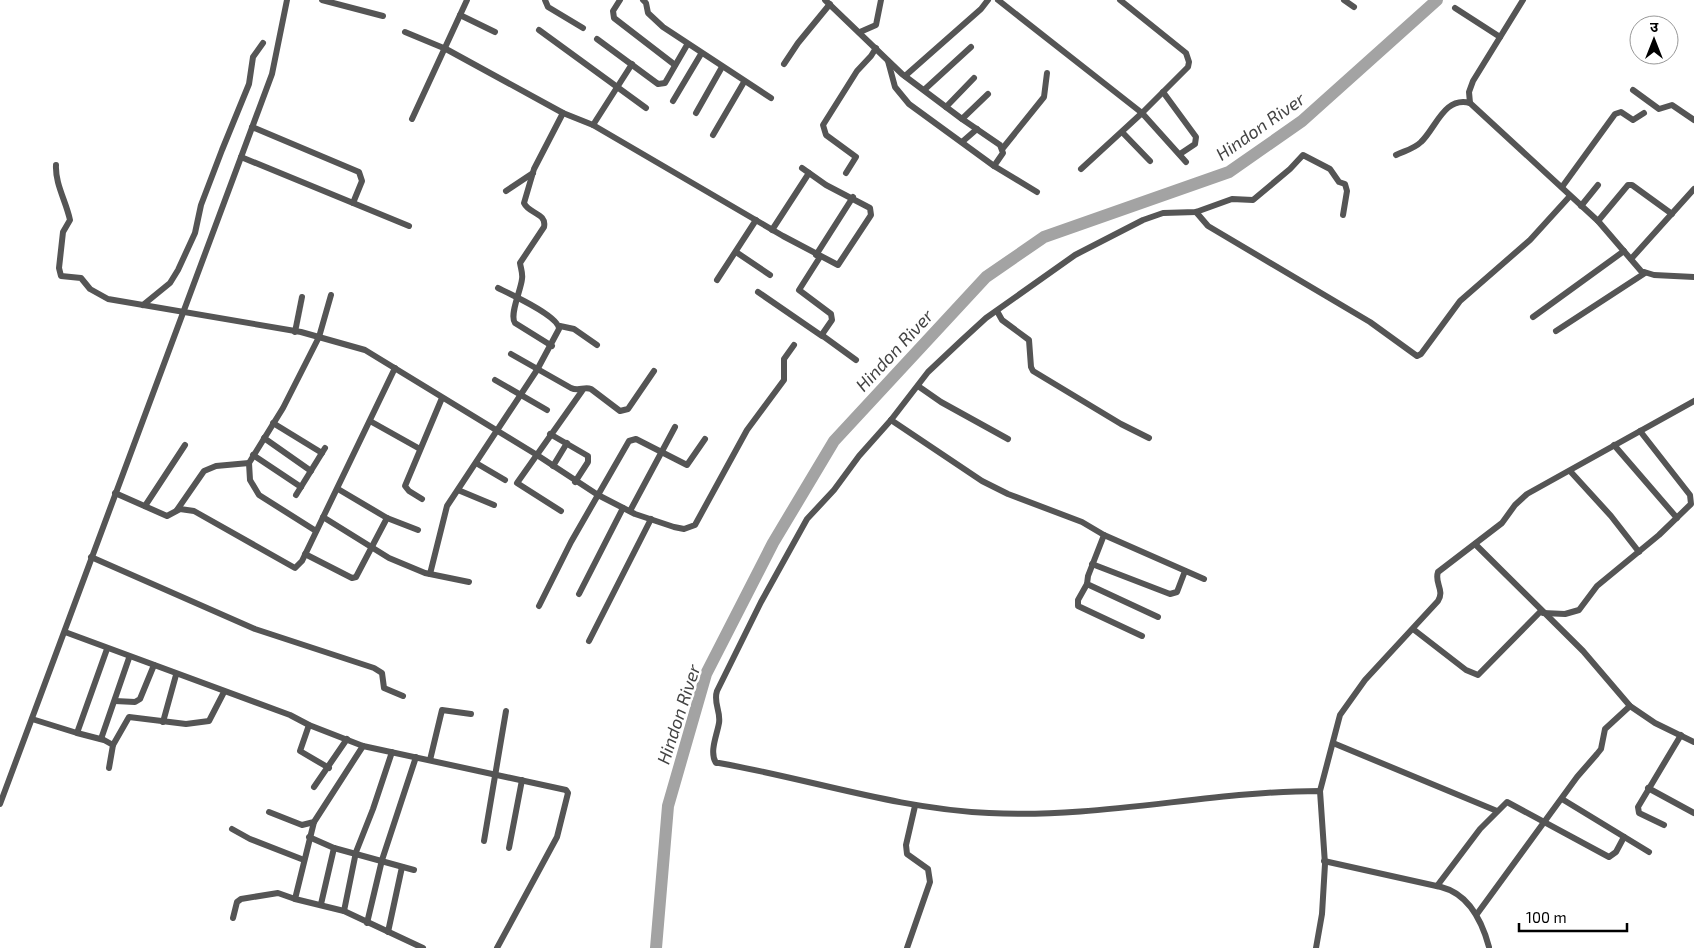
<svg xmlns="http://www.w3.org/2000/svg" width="1694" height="948" viewBox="0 0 1694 948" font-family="'Exo 2','Noto Sans Devanagari',sans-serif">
<rect width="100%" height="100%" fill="#fff"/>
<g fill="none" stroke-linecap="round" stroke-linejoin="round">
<path stroke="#a3a3a3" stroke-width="12" d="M656,948L668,806L706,674L773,543L834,441L986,277L1044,237L1229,172L1302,121L1437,0"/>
<g stroke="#555" stroke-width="6">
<path d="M322,0L383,16"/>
<path d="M545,0L548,7L583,28"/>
<path d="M620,0L613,11L614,18L675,65"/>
<path d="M643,0L646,3L648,13L663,27L771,98"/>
<path d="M825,0L902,74L962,119L1000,145L1003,153L994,166"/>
<path d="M998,0L1142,113L1186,162"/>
<path d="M1344,0L1354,7"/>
<path d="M1455,8L1500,37"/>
<path d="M460,15L495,32"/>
<path d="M539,30L646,108"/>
<path d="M405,32L446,49L563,113L593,125L783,236L838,265L871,215L870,208L826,185L802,168"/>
<path d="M860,32L876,25L881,0"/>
<path d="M597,39L658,84L665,83L687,45"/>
<path d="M888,61L895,87L909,104L994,166L1037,192"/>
<path d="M784,64L798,43L830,4"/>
<path d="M905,76L981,9L988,0"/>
<path d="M924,90L971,47"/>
<path d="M1633,90L1659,109L1672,105L1694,120"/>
<path d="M1163,92L1196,137L1195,144L1180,154"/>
<path d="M673,101L701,54"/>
<path d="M1470,103L1469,92L1473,81L1523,0"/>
<path d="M946,107L974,78"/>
<path d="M696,113L722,67"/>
<path d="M412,119L467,0"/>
<path d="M962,119L988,94"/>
<path d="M593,125L632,64"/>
<path d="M252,127L359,172L362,181L353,203"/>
<path d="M1122,132L1150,161"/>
<path d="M713,135L744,82"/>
<path d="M962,142L977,129"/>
<path d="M1003,148L1044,97L1047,73"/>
<path d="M1396,155C1404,151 1414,149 1421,142C1436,128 1444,96 1470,103L1598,221L1641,271L1654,275L1694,277"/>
<path d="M241,157L409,226"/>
<path d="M56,165C55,184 66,201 70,220L63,232L59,268L61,276L81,278L90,289L108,299L301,332L365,350L537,455L598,495L635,514L674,527L684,529L695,525L747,430L784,380V359L794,345"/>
<path d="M1081,169L1142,113L1188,67L1189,62L1186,53L1120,0"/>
<path d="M846,173L856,157L826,135L823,125L857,71L871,56L876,48"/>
<path d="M1562,187L1615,114L1621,112L1633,120L1644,113"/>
<path d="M506,191L533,173"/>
<path d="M1581,206L1598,185"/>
<path d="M1196,212L1208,226L1370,322L1417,356L1421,354L1460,301L1530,240L1570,196"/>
<path d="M1598,221L1628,185H1632L1672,214"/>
<path d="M772,230L809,173"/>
<path d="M736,252L770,275"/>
<path d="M816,255L853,197"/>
<path d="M820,257L799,290L831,314L832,320L823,333V336L856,360"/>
<path d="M1631,259L1694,189"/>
<path d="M717,280L756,220"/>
<path d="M758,292L822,336"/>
<path d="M143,305L170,283L178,270L195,233L201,205L222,150L249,84L253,57L263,43"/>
<path d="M997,311L1002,320L1029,340L1031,367L1033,371L1121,424L1149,438"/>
<path d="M1533,317L1624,251"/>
<path d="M560,326L574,329L597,345"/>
<path d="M1556,331L1645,273"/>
<path d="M295,332L302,297"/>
<path d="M552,346L515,323C509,315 521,290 522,279C523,274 521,269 520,263L544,227C547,213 529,214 524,203L534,169L563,113"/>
<path d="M511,354L571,388C579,392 584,386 591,389L620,411L628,409L654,371"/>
<path d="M495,380L547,410"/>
<path d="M918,386L941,402L1008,439"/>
<path d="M891,420L982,481L1008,494L1082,522L1104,535L1204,579"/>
<path d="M370,421L420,449"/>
<path d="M273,423L322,453"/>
<path d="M550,434L588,456V462L575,482"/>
<path d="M264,438L311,471"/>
<path d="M1614,445L1677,518"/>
<path d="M253,455L301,487"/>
<path d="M476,463L505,480"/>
<path d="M553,466L567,443"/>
<path d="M1570,471L1611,516L1639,552"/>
<path d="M338,489L387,518L418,530"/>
<path d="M458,490L494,505"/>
<path d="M115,493L167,516L180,509L194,511L295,568L302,561L395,368"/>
<path d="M296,495L325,448"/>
<path d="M422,499L409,491L405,486L442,398"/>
<path d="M145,506L185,445"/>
<path d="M177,510L204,471L216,466L249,463"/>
<path d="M561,511L517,483L582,391"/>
<path d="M630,511L675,427"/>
<path d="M323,517L389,558L425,573L469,582"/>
<path d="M316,531L259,495L250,480L249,463L283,408L319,337L331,295"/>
<path d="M1104,535L1088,576L1087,584L1158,617"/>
<path d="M1475,544L1583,651L1630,706L1655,723L1694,742"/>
<path d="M305,554L352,578L356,577L387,518"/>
<path d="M91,557L255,629L374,668L382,673L384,688L403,696"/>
<path d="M1092,564L1170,594L1177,592L1185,571"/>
<path d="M430,574L447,506L537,370L559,329C559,316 510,294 498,288"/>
<path d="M1087,584L1078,600V606L1142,636"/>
<path d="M579,594L623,508"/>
<path d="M539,606L571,542L629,441L636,439L687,465L705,439"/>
<path d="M1543,613L1565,614L1579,610L1597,586L1659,535L1691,504L1690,495L1640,431"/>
<path d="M1413,629L1466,670L1478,675L1541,611"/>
<path d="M65,632L290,715L309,725L363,746L566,790L568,793L557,837L497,948"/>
<path d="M589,641L651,519"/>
<path d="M115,701L135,702L140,699L154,665"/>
<path d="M32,719L77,733L107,649"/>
<path d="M163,722L176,675"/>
<path d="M309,725L300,751L329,768"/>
<path d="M77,733L104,740L113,745L109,768"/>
<path d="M101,739L129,658"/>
<path d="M1333,743L1497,811"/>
<path d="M113,745L129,717L186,724L209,721L224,692"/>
<path d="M430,760L442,710L471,714"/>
<path d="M314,787L347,739"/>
<path d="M1648,788L1694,813"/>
<path d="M1320,791L1340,715L1365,680L1438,601C1445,590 1434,583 1438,572L1502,523L1515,505L1527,494L1694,401"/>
<path d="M1562,799L1649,852"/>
<path d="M0,804L272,74L287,0"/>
<path d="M269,812L302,825L314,822L363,746"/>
<path d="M314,822L295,899L344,911L423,948"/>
<path d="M1664,825L1639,813L1638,807L1681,735"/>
<path d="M232,829L250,839L304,860"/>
<path d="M309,837L334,848L414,870"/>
<path d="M484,841L506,711"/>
<path d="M509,848L522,780"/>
<path d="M1324,861L1441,887C1469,894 1482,921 1489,947"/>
<path d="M1437,886L1480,829L1507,802L1609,857L1616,852L1624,837"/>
<path d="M321,904L334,848"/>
<path d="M344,911L356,852L373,809L392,752"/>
<path d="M1477,914L1577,777L1597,754L1601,749L1605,729L1630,706"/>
<path d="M233,918L237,902L241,899L278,893L295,899"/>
<path d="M367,923L382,860L416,757"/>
<path d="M388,932L402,867"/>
<path d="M907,948L930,882L928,869L907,854L906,845L915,806"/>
<path d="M1316,948L1322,914L1325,864L1320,791C1210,791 1100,819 989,813C897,809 810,779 719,763H716C709,752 717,735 719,723C721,711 713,703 717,691L761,602L807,519L834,490L859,456L891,420L928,372L962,340L986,318L1075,255L1143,220L1163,213L1196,212L1232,199L1253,200L1290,169L1303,155L1330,169L1339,182L1345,184L1347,191L1343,215"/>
</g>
</g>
<g text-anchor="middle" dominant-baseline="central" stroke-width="5" stroke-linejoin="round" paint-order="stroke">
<g font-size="18" font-style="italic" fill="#444" stroke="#fff">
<text transform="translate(1260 126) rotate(-35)">Hindon River</text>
<text transform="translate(894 350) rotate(-47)">Hindon River</text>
<text transform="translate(678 714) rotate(-72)">Hindon River</text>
</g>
</g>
<g transform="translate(1654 40)"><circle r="24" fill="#ffffff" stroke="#999999"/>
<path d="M0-4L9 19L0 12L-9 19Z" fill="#000000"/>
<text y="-8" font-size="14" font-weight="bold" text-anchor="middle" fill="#000000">उ</text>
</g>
<path d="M1519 923v8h108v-8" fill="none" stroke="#000000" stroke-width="2.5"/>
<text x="1526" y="923" font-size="15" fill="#000000" stroke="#ffffff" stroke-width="4" paint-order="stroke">100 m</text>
</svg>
